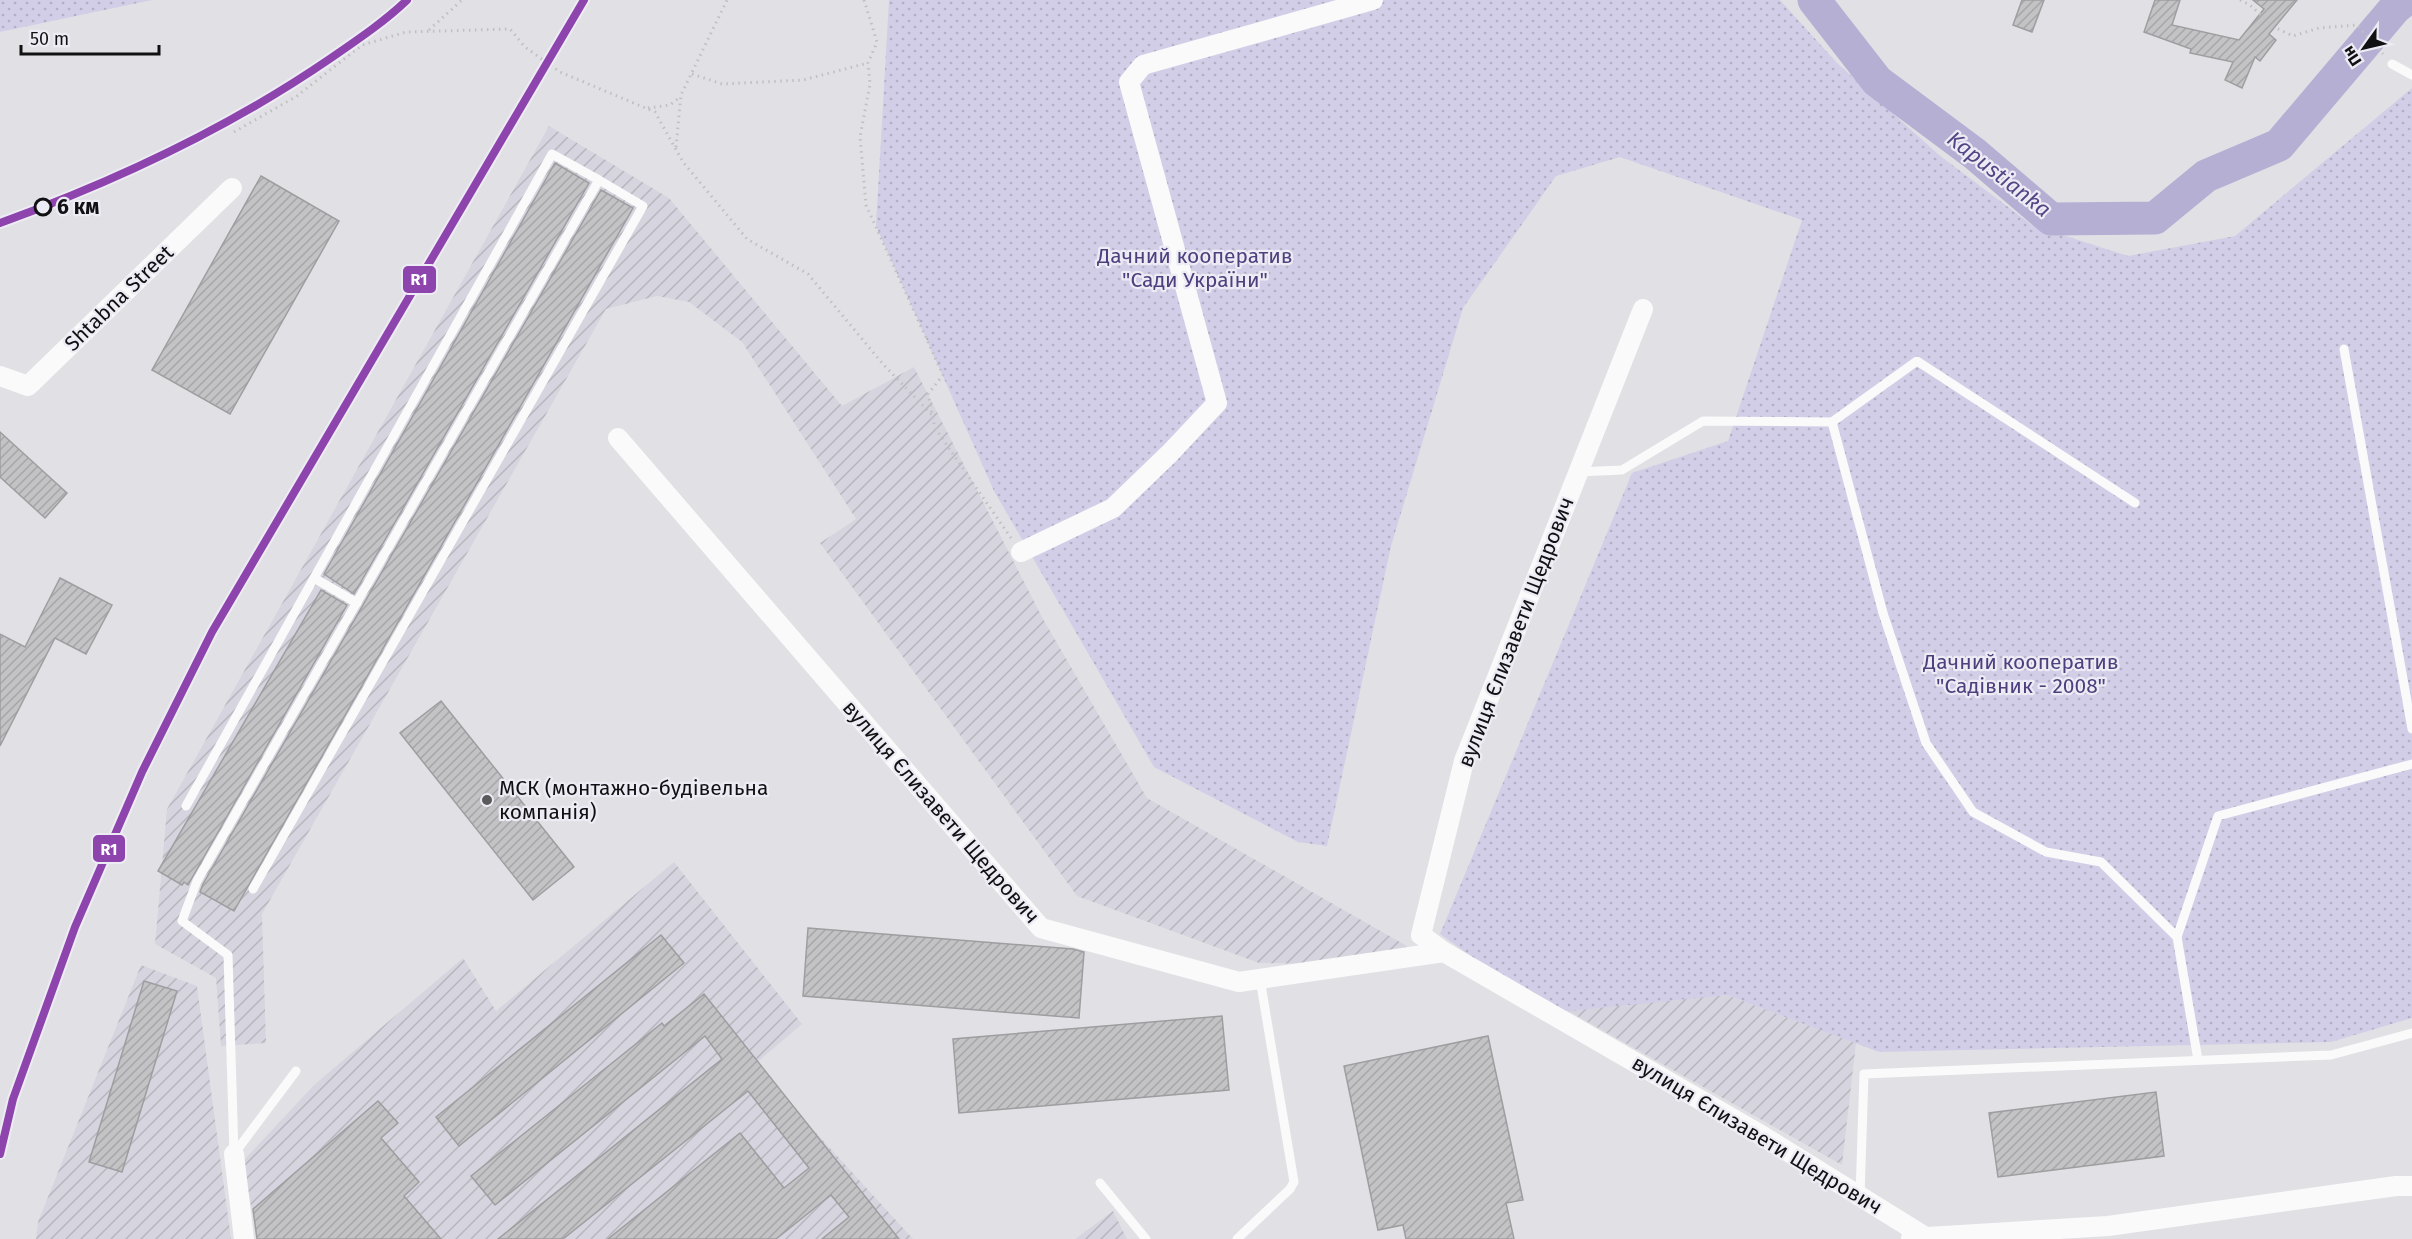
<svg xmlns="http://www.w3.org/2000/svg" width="2412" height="1239" viewBox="0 0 2412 1239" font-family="'Fira Sans',sans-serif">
<defs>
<pattern id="industrial-furrows" width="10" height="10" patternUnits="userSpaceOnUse" patternTransform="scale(1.5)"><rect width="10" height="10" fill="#d6d5df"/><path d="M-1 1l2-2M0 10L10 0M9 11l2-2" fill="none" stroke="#b7b6be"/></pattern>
<pattern id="grass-dots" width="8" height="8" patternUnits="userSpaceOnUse" patternTransform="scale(1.5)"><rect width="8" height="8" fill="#d2cee7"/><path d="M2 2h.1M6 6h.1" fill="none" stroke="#b3b0c5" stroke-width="1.8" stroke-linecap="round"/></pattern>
<pattern id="building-hatch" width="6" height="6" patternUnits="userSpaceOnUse" patternTransform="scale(1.5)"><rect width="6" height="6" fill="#c3c3c6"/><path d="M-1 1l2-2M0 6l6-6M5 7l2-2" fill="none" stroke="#a6a6a9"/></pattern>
</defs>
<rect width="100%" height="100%" fill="#e1e1e5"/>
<g fill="url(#industrial-furrows)">
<path d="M549,126L669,198L842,406L914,367L1043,619L1147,798L1407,946L1395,965L1259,963L1077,896L820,543L856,519L742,342L689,302L657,296L606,309L262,914L266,1043L221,1046L216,978L155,944L167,809Z"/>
<path d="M674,862L802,1024L754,1065L913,1239H258L242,1162L314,1085L463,958L496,1011Z"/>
<path d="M141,965L197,986L231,1239H36L38,1222Z"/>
<path d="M1727,995L1856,1043L1842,1165L1561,1007Z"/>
<path d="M1113,1211L1127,1239H1075Z"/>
</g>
<g fill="url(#grass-dots)">
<path d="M0,0H152L0,32Z"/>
<path d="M889,0H1780L1837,63L1939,155L2032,225L2128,256L2235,236L2412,88V1018L2331,1042L1879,1052L1727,995L1549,1013L1440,934L1632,473L1728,441L1802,220L1620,157L1556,176L1463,308L1391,546L1327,846L1298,842L1154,767L994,491L879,233L876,225Z"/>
</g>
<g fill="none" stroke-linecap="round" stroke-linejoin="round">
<path stroke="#b5afd4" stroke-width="33" d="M1814,0L1877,81L1975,154L2051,219L2155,218L2206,176L2279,145L2395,8L2405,0"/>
</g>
<g fill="url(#building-hatch)" stroke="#9e9ea1" stroke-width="1.5">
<path d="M2022,0H2044L2032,32L2013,25Z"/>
<path d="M2155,0H2180L2172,25L2239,40L2264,9L2253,0H2297L2269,34L2276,40L2260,61L2255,57L2242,88L2225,80L2233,62L2190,53L2191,49L2144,32Z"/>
<path d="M555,163L589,183L354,594L324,574Z"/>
<path d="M261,176L339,221L230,414L152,370Z"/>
<path d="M601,190L633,208L234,911L200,892L203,884Z"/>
<path d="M0,432L67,493L45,518L0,477Z"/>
<path d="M60,578L112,605L86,654L55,638L0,746V634L25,647Z"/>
<path d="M321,590L347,605L188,885L184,882L182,885L158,871Z"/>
<path d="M441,701L574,867L533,900L400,733Z"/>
<path d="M808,928L1073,949L1084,952L1079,1018L803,996Z"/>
<path d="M661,935L684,963L459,1146L436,1117Z"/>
<path d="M144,981L177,991L122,1172L89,1162Z"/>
<path d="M704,994L899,1239H822L849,1217L831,1195L776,1239H608L740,1133L784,1188L809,1168L748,1091L563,1239H498L722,1059L705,1036L495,1205L471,1176L662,1023L664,1026Z"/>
<path d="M1222,1016L1229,1090L959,1113L953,1039Z"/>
<path d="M1488,1036L1523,1200L1506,1203L1514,1239H1406L1403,1225L1378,1230L1344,1066Z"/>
<path d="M2156,1092L2164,1156L1998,1177L1989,1113Z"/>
<path d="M378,1101L398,1123L381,1138L419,1182L404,1196L441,1239H257L253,1209Z"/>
</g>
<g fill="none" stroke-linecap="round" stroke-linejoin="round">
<g stroke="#c0c0c1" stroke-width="3" stroke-dasharray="1.5 4.5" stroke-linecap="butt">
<path d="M864,0L877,42L868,63L870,84L860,137L866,205L943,375L928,394L935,428L1011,538"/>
<path d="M2240,0L2250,5L2274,27L2293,36L2319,28L2357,25L2383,54"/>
<path d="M429,30L462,0"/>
<path d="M692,74L722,84L803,80L868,63"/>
<path d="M648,108L670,105L680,97"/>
<path d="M234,132L297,96L362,45L406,32L510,29L525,47L560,72L655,112L683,162L747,239L808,274L882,363L932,415"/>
<path d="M676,147L681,95L727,0"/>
</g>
<g stroke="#fafafb" stroke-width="9">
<path d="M2392,64L2412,75"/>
<path d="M2344,349L2412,729"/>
<path d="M1832,422L1917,361L2135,503"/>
<path d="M1578,472L1622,470L1703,421L1832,422L1883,613L1926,743L1973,812L2046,852L2101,862L2177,937"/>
<path d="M314,578L357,603"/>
<path d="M186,806L552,154L599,180"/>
<path d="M2198,1060L2177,937L2218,816L2412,764"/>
<path d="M234,1154L228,955L182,921L197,881L599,180L643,206L253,889"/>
<path d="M234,1154L296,1071"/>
<path d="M1100,1183L1146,1239"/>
<path d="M1860,1196L1864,1074L2331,1055L2412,1033"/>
<path d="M1237,1239L1290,1189L1294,1182L1260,979"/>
</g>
<g stroke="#fafafb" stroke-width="20">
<path d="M0,376L28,386L232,188"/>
<path d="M618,438L1041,928L1239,982L1444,952L1761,1135L1924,1236"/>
<path d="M1021,552L1113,508L1170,453L1217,403L1129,82L1143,65L1373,0"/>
<path d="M1444,952L1421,935L1464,761L1643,309"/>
<path d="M234,1154L244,1239"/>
<path d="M1911,1238L2108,1226L2396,1186H2412"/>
</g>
<g stroke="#edecf5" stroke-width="12">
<g id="rail-1">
<path d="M0,223C116,181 229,128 331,58C357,40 384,22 407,0"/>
<path d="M0,1154L13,1099L75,927L142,772L212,632L584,0"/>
</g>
</g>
<use href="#rail-1" stroke="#8e44ad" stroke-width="8"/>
</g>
<circle fill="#edecf5" stroke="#111113" stroke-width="3" cx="43" cy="207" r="8"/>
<circle fill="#5a5a5c" stroke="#edecf5" stroke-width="2" cx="487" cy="800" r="6"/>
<g text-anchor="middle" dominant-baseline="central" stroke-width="4.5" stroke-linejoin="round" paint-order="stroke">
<g font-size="21" font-weight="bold" fill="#111113" stroke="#edecf5" text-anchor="start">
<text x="57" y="207">6 км</text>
</g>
<g font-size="21" fill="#4e407e" stroke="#edecf5">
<text x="1195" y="256">Дачний кооператив<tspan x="1195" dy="24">"Сади України"</tspan></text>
<text x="2021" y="662">Дачний кооператив<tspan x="2021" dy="24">"Садівник - 2008"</tspan></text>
</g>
<g font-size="21" fill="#111113" stroke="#edecf5">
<text transform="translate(119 298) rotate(-44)">Shtabna Street</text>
<text transform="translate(1516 632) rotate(-69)">вулиця Єлизавети Щедрович</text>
<text transform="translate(941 812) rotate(49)">вулиця Єлизавети Щедрович</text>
<text transform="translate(1757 1135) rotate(31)">вулиця Єлизавети Щедрович</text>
</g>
<g font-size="21" fill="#111113" stroke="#edecf5" text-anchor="start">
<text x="499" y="788">МСК (монтажно-будівельна<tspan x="499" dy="24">компанія)</tspan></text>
</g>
<g font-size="22" font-style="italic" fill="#544685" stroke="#edecf5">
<text transform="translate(1999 174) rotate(38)">Kapustianka</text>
</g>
</g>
<g stroke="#edecf5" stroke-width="2">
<rect x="402" y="265" width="35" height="29" rx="6" fill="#8e44ad"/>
<rect x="92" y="834" width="34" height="29" rx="6" fill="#8e44ad"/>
</g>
<g font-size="16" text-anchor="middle" font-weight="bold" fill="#fff">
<text x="419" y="285">R1</text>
<text x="109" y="855">R1</text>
</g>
<g transform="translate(2364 48) rotate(236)" stroke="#edecf5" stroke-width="4.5" paint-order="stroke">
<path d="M0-4.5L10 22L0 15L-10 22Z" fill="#111113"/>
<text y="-9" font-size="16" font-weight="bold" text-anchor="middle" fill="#111113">Пн</text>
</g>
<path d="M21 45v9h138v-9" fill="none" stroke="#111113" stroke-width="3"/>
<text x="30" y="45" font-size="18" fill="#111113" stroke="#edecf5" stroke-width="4.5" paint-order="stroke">50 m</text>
</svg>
